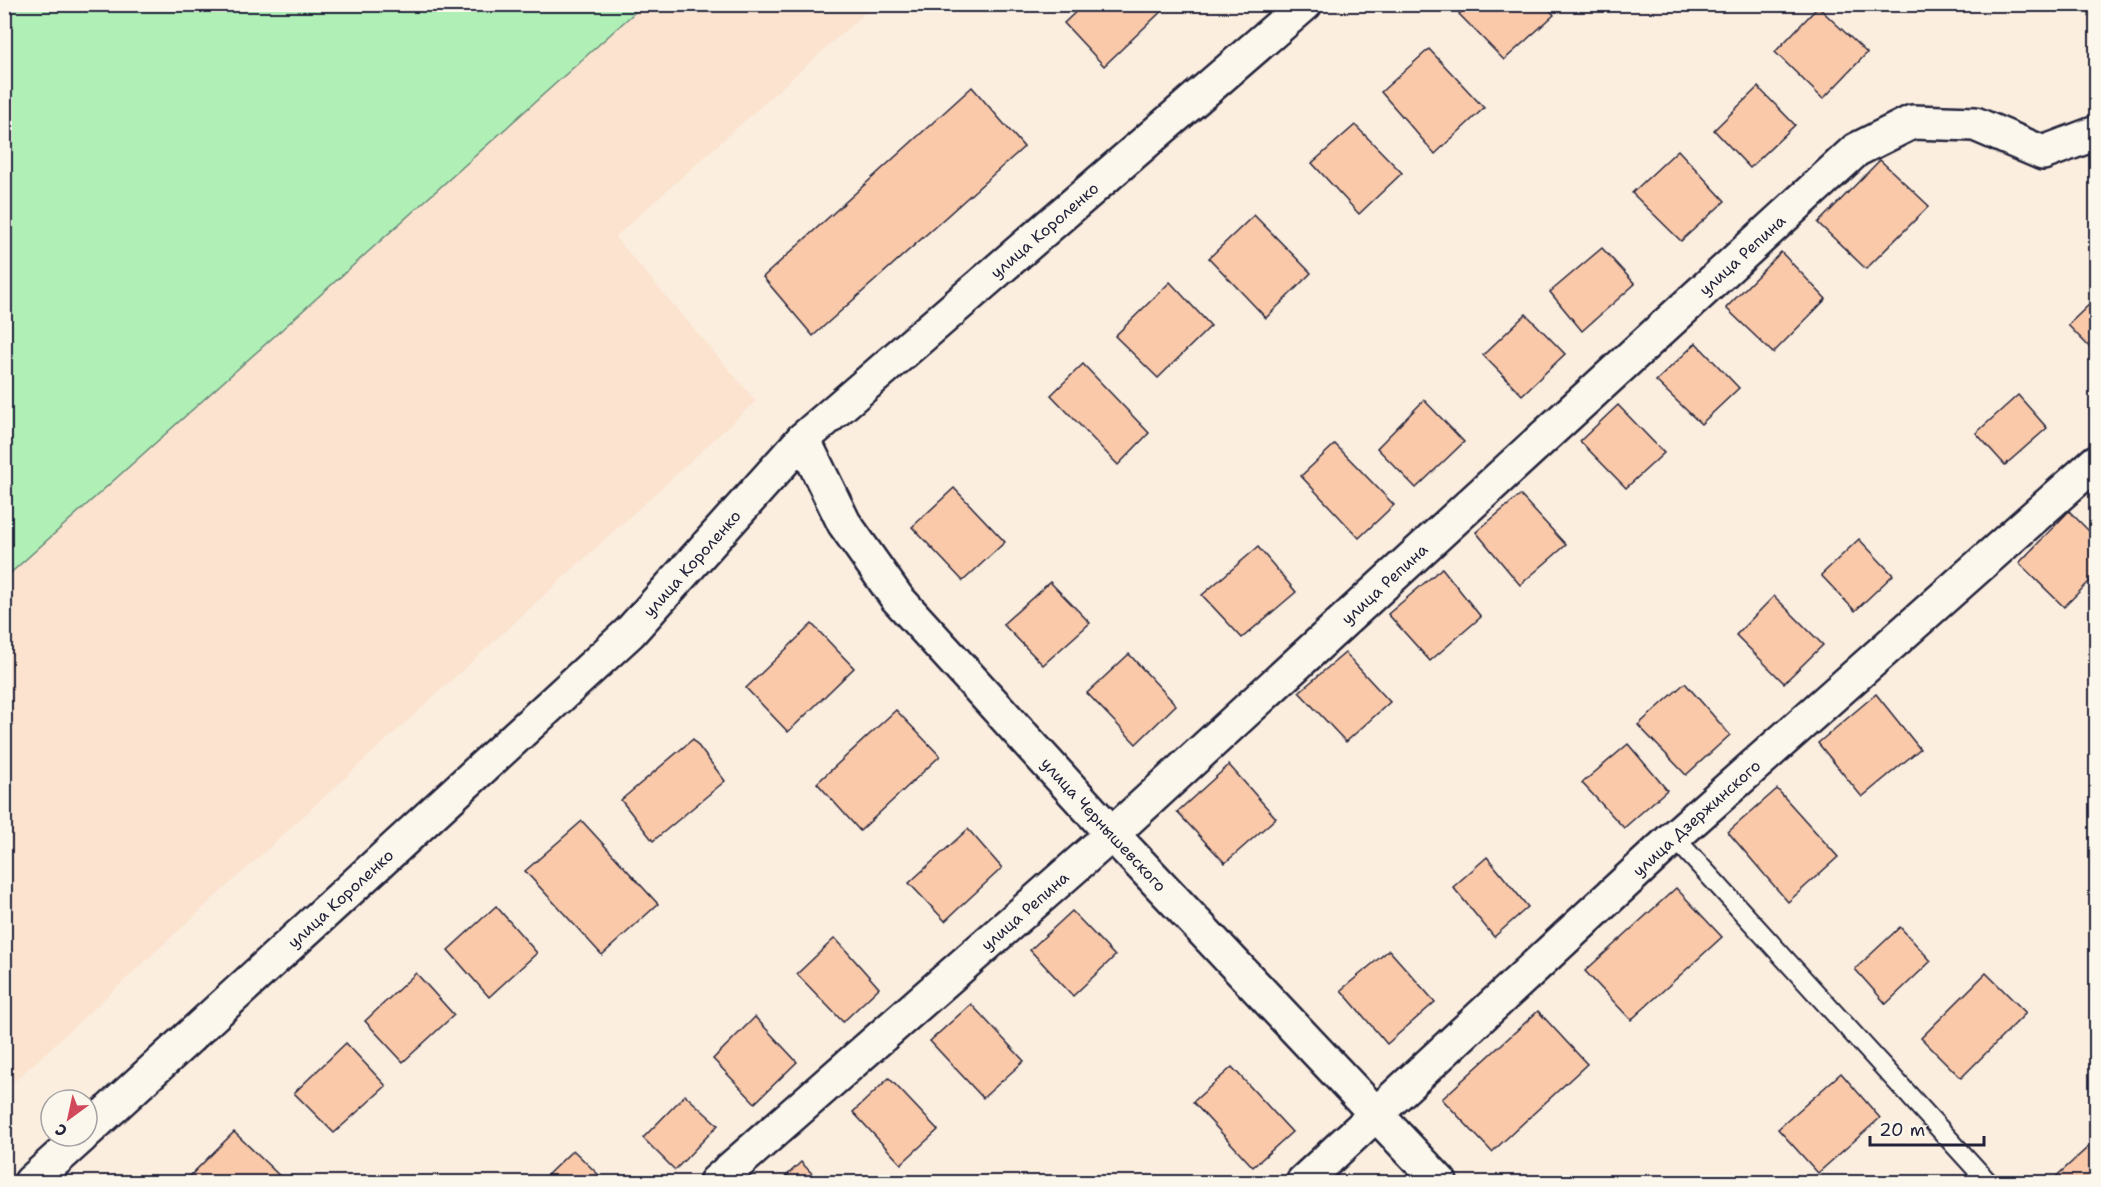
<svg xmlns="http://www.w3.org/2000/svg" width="2101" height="1187" viewBox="0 0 2101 1187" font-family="'Shantell Sans',sans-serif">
<rect width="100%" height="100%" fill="#fbeedf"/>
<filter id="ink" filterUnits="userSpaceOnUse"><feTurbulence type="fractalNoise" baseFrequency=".0167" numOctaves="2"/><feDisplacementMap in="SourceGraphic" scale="12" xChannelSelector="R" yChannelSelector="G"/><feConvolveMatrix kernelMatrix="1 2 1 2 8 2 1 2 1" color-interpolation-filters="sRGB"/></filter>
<g filter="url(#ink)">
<path fill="#fbe3cf" d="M643,5H874L615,237L756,401L5,1090V578Z"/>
<path fill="#b0f0b7" stroke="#698979" stroke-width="1.5" d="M5,4H643V5L5,578Z"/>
<g fill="#fac9a9" stroke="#22223b" stroke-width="1.5">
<path d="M1084,4H1169L1104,66L1064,23Z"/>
<path d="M1469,4H1545L1554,15L1504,60L1459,14Z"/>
<path d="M1818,7L1867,53L1823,99L1775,52Z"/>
<path d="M1429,49L1484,108L1435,154L1381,92Z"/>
<path d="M972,87L1024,147L813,336L763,277Z"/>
<path d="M1758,87L1795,125L1750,168L1714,130Z"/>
<path d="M1355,125L1402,173L1359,214L1312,163Z"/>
<path d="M1678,150L1725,201L1681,241L1632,193Z"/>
<path d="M1880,160L1929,206L1866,269L1818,223Z"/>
<path d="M1254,215L1311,273L1266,318L1209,258Z"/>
<path d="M1602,248L1635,284L1582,331L1550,292Z"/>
<path d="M1781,252L1826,299L1773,353L1726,308Z"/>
<path d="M1170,282L1211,326L1158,378L1115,336Z"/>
<path d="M2096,298V354L2068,325Z"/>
<path d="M1526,314L1565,354L1522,395L1483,355Z"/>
<path d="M1696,343L1739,388L1701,424L1656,381Z"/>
<path d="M1083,364L1149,433L1118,465L1051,395Z"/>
<path d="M2018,395L2047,428L2005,465L1976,433Z"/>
<path d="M1424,400L1464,442L1416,488L1377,448Z"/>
<path d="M1618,405L1664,453L1626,488L1580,441Z"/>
<path d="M1335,444L1394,505L1359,538L1301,476Z"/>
<path d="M954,488L1005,542L963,581L912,527Z"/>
<path d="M1520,495L1566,545L1520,585L1476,532Z"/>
<path d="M2069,511L2096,538V575L2064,607L2019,563Z"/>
<path d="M1859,539L1893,575L1855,611L1821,575Z"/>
<path d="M1258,547L1296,592L1242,638L1202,595Z"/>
<path d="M1442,568L1481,617L1430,661L1388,614Z"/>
<path d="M1050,582L1090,623L1043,665L1003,624Z"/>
<path d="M1774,596L1823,645L1784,683L1736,635Z"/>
<path d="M812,624L854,668L788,732L746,688Z"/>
<path d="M1345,653L1390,702L1346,742L1299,692Z"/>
<path d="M1129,654L1176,705L1136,744L1087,693Z"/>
<path d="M1685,683L1730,735L1686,775L1638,725Z"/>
<path d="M1876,694L1920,749L1862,797L1818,743Z"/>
<path d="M896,710L940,756L860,831L817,783Z"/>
<path d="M693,739L725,781L653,841L621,800Z"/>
<path d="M1628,744L1667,790L1624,828L1582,783Z"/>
<path d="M1229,765L1276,818L1225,863L1177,812Z"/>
<path d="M1777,789L1838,857L1788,902L1728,832Z"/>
<path d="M582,821L658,904L602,955L525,871Z"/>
<path d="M968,829L1002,868L945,921L909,883Z"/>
<path d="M1487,857L1528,907L1494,937L1453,887Z"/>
<path d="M1676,888L1722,937L1631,1020L1585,971Z"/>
<path d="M496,906L537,953L489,997L448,950Z"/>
<path d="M1072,911L1115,956L1073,996L1030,950Z"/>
<path d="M1900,927L1931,961L1886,1004L1855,969Z"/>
<path d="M835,938L879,988L843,1022L797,974Z"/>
<path d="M1389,950L1435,1002L1387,1044L1341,990Z"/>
<path d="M416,973L454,1015L403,1062L365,1021Z"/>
<path d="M1986,973L2026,1013L1961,1078L1921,1038Z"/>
<path d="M971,1004L1024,1061L983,1098L930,1041Z"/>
<path d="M1538,1011L1587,1064L1492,1152L1442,1099Z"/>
<path d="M755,1017L797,1062L755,1103L713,1059Z"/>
<path d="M346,1043L386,1086L334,1133L294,1093Z"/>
<path d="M1232,1067L1292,1132L1253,1167L1193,1102Z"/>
<path d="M1841,1073L1880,1118L1818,1173L1778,1129Z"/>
<path d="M889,1078L938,1130L901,1164L853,1112Z"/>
<path d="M685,1095L718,1125L675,1170L643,1138Z"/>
<path d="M234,1132L286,1182H191L187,1179Z"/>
<path d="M2096,1140V1182H2050Z"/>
<path d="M573,1150L606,1182H540Z"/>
<path d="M801,1162L820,1182H780Z"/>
</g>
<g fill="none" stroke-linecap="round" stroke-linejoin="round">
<g stroke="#22223b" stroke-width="22">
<path id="lane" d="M1674,837L1988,1182"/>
</g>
<g stroke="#22223b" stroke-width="38">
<g id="street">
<path id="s1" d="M803,439L844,523L897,598L1112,834L1440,1182"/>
<path id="s2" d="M87,1131L630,632L803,439L1305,4"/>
<path d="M31,1182L82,1136"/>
<path id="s3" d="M716,1182L1112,834L1856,150L1912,122L1975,124L2043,153L2096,133"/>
<path id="s4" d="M1303,1182L1674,837L2096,462"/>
</g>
</g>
<use href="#lane" stroke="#fbf7ec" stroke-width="18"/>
<use href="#street" stroke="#fbf7ec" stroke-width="33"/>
</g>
</g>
<g text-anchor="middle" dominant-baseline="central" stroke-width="5" stroke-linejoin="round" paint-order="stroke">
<g font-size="16" fill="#22223b" stroke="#fbf7ec">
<text stroke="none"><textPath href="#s2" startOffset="1316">улица Короленко</textPath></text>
<text stroke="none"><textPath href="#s3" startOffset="1383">улица Репина</textPath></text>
<text stroke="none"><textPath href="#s2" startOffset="830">улица Короленко</textPath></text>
<text stroke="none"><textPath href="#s3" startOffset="897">улица Репина</textPath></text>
<text stroke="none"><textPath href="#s4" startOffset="536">улица Дзержинского</textPath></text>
<text stroke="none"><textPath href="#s1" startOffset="492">улица Чернышевского</textPath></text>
<text stroke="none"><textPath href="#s2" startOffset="344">улица Короленко</textPath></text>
<text stroke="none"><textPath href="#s3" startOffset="411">улица Репина</textPath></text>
</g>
</g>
<rect width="2101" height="1187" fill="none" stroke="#fbf7ec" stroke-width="24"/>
<rect x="12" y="12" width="2077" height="1163" fill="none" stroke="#22223b" stroke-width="2" filter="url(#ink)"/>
<g transform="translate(69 1118) rotate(213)"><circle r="28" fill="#fbf7ec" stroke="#a4a2a5" stroke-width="1.5"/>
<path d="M0-4.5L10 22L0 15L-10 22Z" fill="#d1495b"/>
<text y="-9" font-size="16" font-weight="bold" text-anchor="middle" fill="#22223b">С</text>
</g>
<path d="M1870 1136v9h114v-9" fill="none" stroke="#22223b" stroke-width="3"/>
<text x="1879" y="1136" font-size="18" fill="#22223b" stroke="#fbf7ec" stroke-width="4.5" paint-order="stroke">20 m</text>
</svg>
